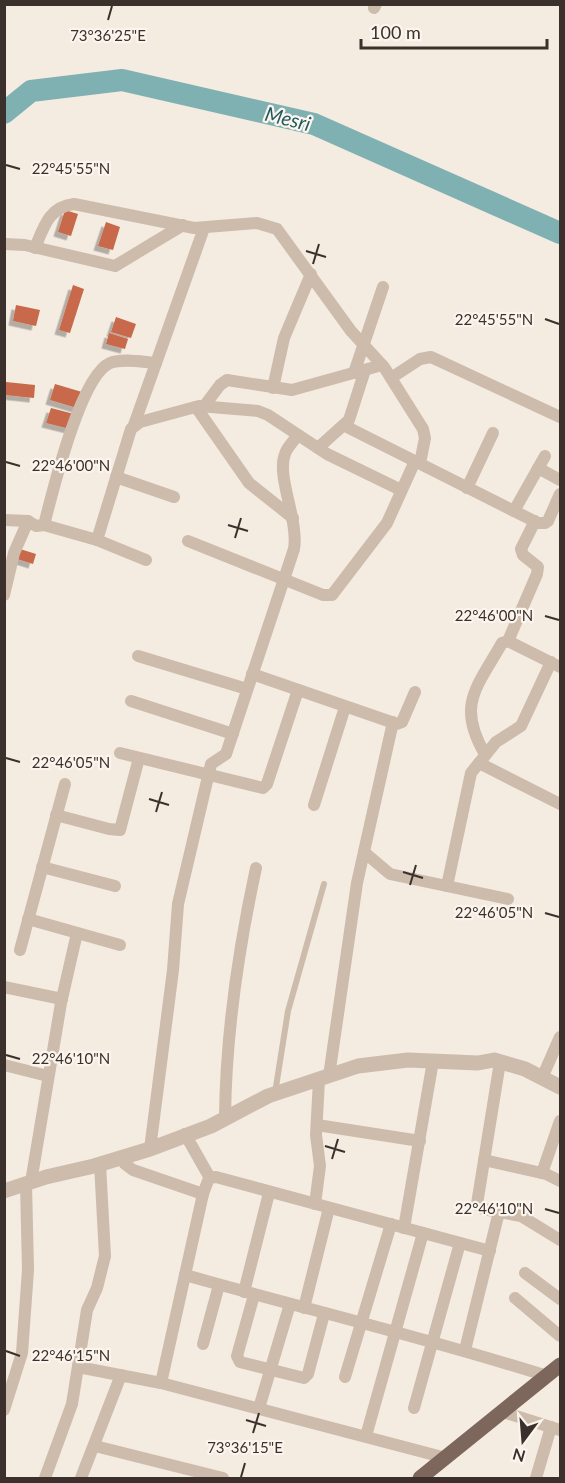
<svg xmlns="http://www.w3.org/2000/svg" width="565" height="1483" viewBox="0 0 565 1483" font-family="Lato,sans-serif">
<defs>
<filter id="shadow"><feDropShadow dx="-4.5" dy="4.5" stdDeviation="0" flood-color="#0004"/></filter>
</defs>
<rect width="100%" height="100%" fill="#f4ebe1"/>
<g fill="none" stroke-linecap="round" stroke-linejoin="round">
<path stroke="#7fb0b2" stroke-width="22" d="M4,113L31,91L122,80L314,124L560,233"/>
</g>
<g fill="#c8694b" filter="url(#shadow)">
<path d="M65,210L78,214L71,236L58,232Z"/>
<path d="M106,222L120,227L113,250L98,246Z"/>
<path d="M73,285L84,289L70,333L59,330Z"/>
<path d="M16,305L40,310L36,326L13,321Z"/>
<path d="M116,317L136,324L131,338L111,332Z"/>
<path d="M109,333L128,339L125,349L106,344Z"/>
<path d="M6,382L35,385L34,398L5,395Z"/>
<path d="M55,384L82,392L77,408L50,400Z"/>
<path d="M51,408L74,414L70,429L46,423Z"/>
<path d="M20,549L36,554L33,564L17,559Z"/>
</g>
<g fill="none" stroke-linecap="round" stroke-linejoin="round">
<path stroke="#cdbbac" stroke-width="6" d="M275,1093L288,1011L324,884"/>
<g stroke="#cdbbac" stroke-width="12">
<path d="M374,8L376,4"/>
<path d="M4,244L25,245L115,266L183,225"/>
<path d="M35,248C44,226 49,207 74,204L194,228L257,223L277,229L351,331L384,367L423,429L425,438L420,463"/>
<path d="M354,373L383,287"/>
<path d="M391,378L420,359L431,357L560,417"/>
<path d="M273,388L284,338L311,274"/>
<path d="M205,405L220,385L227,380L292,390L382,365"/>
<path d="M196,407L249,483L293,518"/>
<path d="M134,425L204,228"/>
<path d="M345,426L538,523H545L548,521L560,494"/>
<path d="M318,448L349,420L365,370"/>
<path d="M538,468L560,480"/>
<path d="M116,477L174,497"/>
<path d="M467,488L493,433"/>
<path d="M514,511L545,456"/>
<path d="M4,520L28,521L36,526L44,525L97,540L146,560"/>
<path d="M44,525C52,494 80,376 110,363C123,358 142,362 156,363"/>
<path d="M97,540L131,429L140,422L199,406L258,411L268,415L327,454L401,490"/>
<path d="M188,541L323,595H332L387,523L415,461"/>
<path d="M4,595L14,553L28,521"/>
<path d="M508,641L560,667"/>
<path d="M138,656L247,689"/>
<path d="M252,674L397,724L402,722L415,692"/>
<path d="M131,701L233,734"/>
<path d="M120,753L263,788L267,784L298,690"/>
<path d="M485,754C456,705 477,687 502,643L508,641L537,574L538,567L523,555L521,549L535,521"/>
<path d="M479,763L560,804"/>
<path d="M314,805L345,707"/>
<path d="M56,815L109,829L120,830L139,758"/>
<path d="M364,852L390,874L508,899"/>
<path d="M42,867L115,886"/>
<path d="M447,886L471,773L496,742L521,726L551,662"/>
<path d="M28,919L120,945"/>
<path d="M20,950L65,784"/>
<path d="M4,987L62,999"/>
<path d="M500,1062L477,1204L483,1209L521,1216L560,1240"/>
<path d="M4,1065L48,1076"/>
<path d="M329,1076L357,883L393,722"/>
<path d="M542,1078L560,1037"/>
<path d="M225,1117C226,1033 238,951 256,868"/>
<path d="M317,1125L420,1141"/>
<path d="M185,1134L210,1178"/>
<path d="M150,1149L173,970L178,904L211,764L226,754L294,549C299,521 276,476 285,454C287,447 294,441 298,435"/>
<path d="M121,1157L125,1164L133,1170L203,1194"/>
<path d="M484,1160L546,1174L560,1181"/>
<path d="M542,1173L560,1121"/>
<path d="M31,1182L61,1003L77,933"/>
<path d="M315,1204L320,1166L316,1135L319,1080"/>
<path d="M404,1228L433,1061"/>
<path d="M525,1273L560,1299"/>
<path d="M185,1275C306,1309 427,1338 547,1376"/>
<path d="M244,1292L269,1193"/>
<path d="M254,1295L237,1356L240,1362L304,1378L308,1374L324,1314"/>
<path d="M515,1298L560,1336"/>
<path d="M304,1308L329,1208"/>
<path d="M203,1344L219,1285"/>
<path d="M465,1350L499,1212"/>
<path d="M78,1367L161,1383L446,1458"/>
<path d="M345,1377L391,1224"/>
<path d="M161,1383L203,1194L209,1178L216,1177L490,1251"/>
<path d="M259,1408L290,1304"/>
<path d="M414,1408L460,1243"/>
<path d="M4,1410L22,1353L28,1270L26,1184"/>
<path d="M503,1412L560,1430"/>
<path d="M366,1436L423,1233"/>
<path d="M95,1446L223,1478"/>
<path d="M45,1478L72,1404L87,1310L97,1288L105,1256L100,1164"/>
<path d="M81,1478L121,1375"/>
<path d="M536,1478L551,1427"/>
</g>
<path stroke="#cdbbac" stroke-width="15" d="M4,1191L46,1177L94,1166L150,1149L211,1126L268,1096L358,1066L408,1060L478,1063L494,1060L525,1069L560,1087"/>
<path stroke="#7d675c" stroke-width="15" d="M420,1478L560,1365"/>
</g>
<path fill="none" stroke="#3b302b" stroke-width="2" d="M108,20L112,6M6,165L20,169M306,251L326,257M313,264L319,244M545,319L559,324M6,462L20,466M228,525L248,531M235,538L241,518M545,616L559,620M6,758L20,762M149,799L169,805M156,812L162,792M403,872L423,878M410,885L416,865M545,913L559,917M6,1055L20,1059M325,1146L345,1152M332,1159L338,1139M545,1209L559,1213M6,1351L20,1356M246,1420L266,1426M253,1433L259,1413M241,1477L245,1463"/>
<g text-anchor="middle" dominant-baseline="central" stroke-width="4.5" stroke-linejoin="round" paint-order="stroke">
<g font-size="20" font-style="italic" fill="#1f5a5e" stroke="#fbf5ee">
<text transform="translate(288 118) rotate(14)">Mesri</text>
</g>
</g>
<g font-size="15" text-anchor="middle" fill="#3b302b" stroke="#fbf5ee" stroke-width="4.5" stroke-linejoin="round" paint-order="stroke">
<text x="108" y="41">73°36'25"E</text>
<text x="71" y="174">22°45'55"N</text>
<text x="494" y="325">22°45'55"N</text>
<text x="71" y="471">22°46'00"N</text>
<text x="494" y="621">22°46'00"N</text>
<text x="71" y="768">22°46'05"N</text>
<text x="494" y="918">22°46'05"N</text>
<text x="71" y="1064">22°46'10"N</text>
<text x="494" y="1214">22°46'10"N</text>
<text x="71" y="1361">22°46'15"N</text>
<text x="245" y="1453">73°36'15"E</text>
</g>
<rect width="565" height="1483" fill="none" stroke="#3b302b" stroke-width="12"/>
<g transform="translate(523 1441) rotate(196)" stroke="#fbf5ee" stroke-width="4.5" paint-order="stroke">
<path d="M0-4.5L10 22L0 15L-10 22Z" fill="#3b302b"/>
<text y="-9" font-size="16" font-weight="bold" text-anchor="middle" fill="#3b302b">N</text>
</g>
<path d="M361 39v9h186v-9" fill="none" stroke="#3b302b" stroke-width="3"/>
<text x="370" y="39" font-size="18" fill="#3b302b" stroke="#fbf5ee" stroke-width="4.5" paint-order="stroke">100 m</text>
</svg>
